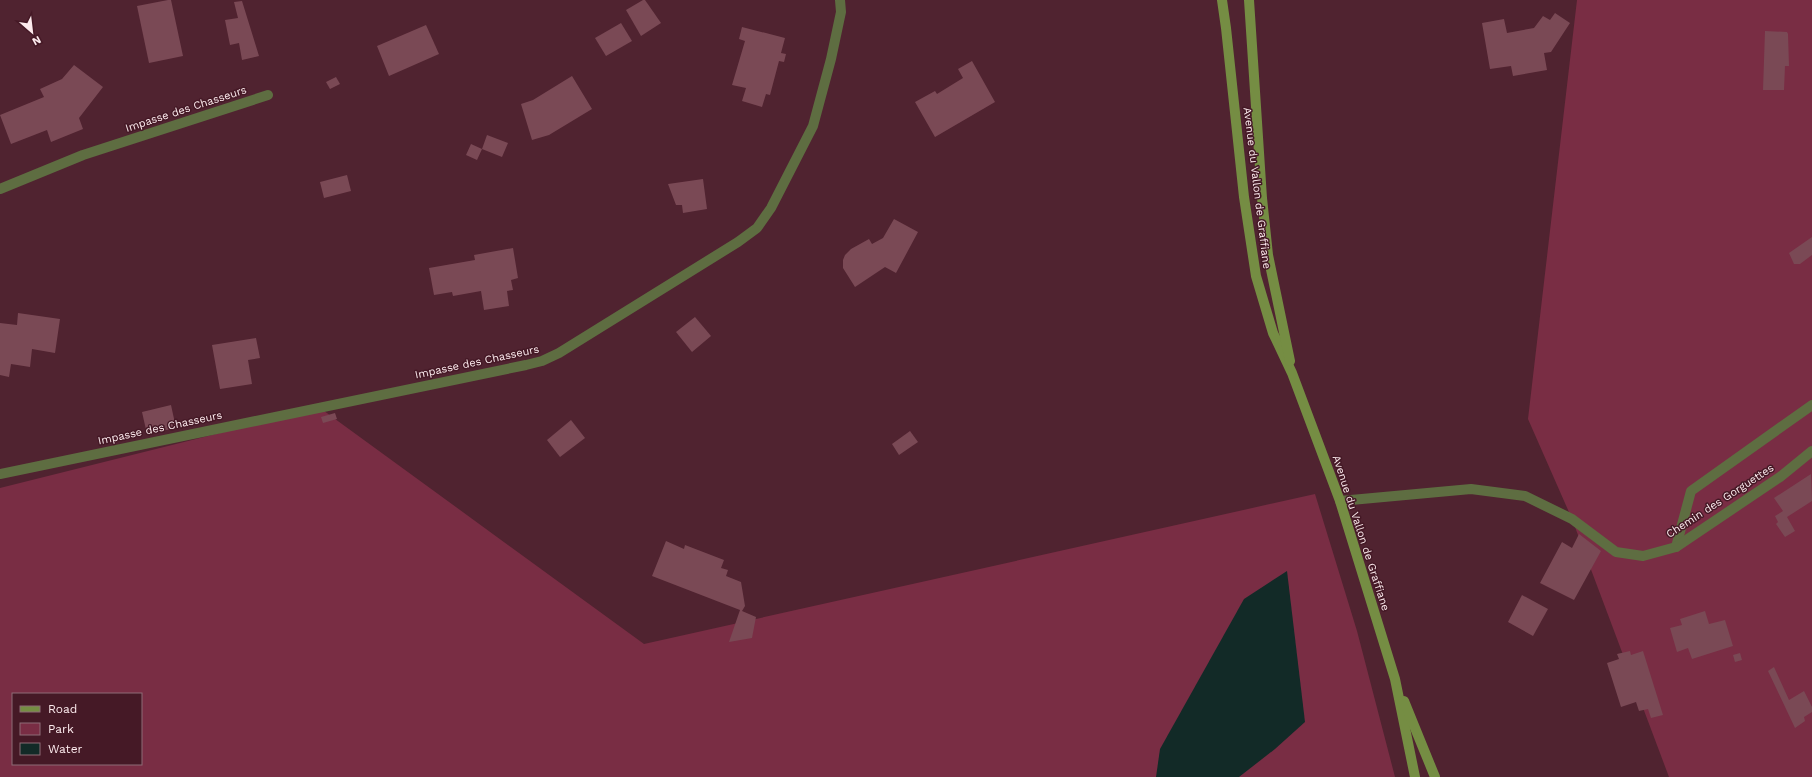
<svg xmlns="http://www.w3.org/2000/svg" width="1812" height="777" viewBox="0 0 1812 777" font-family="'Work Sans',sans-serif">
<rect width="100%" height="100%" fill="#502330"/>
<g fill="#792d44" fill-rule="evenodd">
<path d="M1577,0H1812V777H1669L1572,519L1528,419Z"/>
<path d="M320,408L644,644L1315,494L1357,631L1395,777H0V488ZM13,694H141V764H13Z"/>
</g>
<path fill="#122a27" d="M1287,571L1305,722L1275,749L1239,777H1156L1160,749L1244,599Z"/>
<g fill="#7a4955">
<path d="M168,0H171L183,56L149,63L137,6Z"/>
<path d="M643,0H645L661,23L641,36L626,10Z"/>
<path d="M242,1L259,56L242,60L239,43L230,45L225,20L238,18L234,2Z"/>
<path d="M1555,13L1570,23L1551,52L1544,53L1547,70L1513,76L1511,66L1490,69L1482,23L1504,19L1507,33L1534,28L1543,16L1550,20Z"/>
<path d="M621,23L632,41L606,56L595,38Z"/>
<path d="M426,25L439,54L389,76L377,46Z"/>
<path d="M742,27L785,38L781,53L786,54L784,62L779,61L770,95L766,94L762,107L742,101L746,88L732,85L745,41L739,39Z"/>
<path d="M1765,31L1787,32L1788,34L1789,66H1785L1784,90H1763Z"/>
<path d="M972,61L995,102L935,137L915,102L935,91L937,94L963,78L958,69Z"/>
<path d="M74,65L103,87L79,118L83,129L51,142L47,130L11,144L0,115L44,97L40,89L62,79Z"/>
<path d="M572,76L592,109L549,135L532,140L521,104L533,100Z"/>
<path d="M336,77L340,84L330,89L326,82Z"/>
<path d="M487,135L508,143L502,157L482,149L477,160L466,155L471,144L482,149Z"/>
<path d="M347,175L351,191L324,198L320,182Z"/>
<path d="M703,179L707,209L683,213L682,205H676L668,184Z"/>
<path d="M894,219L918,232L896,273L885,267L855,287L843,268V260L845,255L851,249L869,239L872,244L883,238Z"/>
<path d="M1812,237V255L1800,264H1794L1789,253Z"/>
<path d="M513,248L518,278L511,280L513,290L507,291L509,306L484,310L481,291L453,296L452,292L434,295L429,268L475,260L474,255Z"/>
<path d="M18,313L60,319L55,353L32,349L30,367L11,364L9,377L0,375V323L17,325Z"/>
<path d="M695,317L711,336L692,352L676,332Z"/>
<path d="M256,338L260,358L248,360L252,384L220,389L212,345Z"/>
<path d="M171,405L176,428L147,434L142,412Z"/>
<path d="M335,413L337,419L323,423L321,417Z"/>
<path d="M571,420L585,438L560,457L547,440Z"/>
<path d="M910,431L918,442L899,455L892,444Z"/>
<path d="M1811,474L1812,501L1787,517L1795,531L1785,537L1776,524L1778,522L1775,516L1783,511L1774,498Z"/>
<path d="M1579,534L1601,551L1574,600L1540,583L1562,542L1572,548Z"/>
<path d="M666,541L684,549L685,545L724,560L721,568L728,570L726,576L741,582L745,606L742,611L756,617L752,638L729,642L740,610L652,576Z"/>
<path d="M1522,595L1548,609L1533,636L1508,622Z"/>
<path d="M1705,611L1709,624L1725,620L1733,646L1692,659L1688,648L1677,652L1670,628L1682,625L1680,619Z"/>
<path d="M1630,651L1631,655L1643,651L1663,715L1651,718L1648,709L1639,711L1636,702L1621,707L1607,663L1619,659L1617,654Z"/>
<path d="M1740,653L1742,660L1735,662L1733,655Z"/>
<path d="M1774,667L1789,700L1804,691L1812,707V712L1804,717L1805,721L1795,728L1768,671Z"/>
</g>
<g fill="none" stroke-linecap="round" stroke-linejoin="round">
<path stroke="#5e6d41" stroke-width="10" d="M1676,547L1691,491L1812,405"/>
<g stroke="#5e6d41" stroke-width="10">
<path d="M0,189L83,155L268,95"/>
<path d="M0,474L526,365L542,361L559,353L738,242L757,228L771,208L813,126L831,59L841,12L840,0"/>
<path d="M1340,501L1471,489L1525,496L1572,519L1616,552L1643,556L1676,547L1780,477L1812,451"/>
</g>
<g stroke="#758d43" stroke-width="10">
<path d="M1222,0L1226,28L1244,197L1256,276L1273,333L1292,373L1340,501L1395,679L1415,777"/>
<path d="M1249,0L1262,198L1268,255L1290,361"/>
<path d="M1404,701L1435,777"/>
</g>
</g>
<g text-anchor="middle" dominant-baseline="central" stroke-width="3" stroke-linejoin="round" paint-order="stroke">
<g font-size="11" fill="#fceaed" stroke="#451926">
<text transform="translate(186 109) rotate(-18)">Impasse des Chasseurs</text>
<text transform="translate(1257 188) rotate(83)">Avenue du Vallon de Graffiane</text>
<text transform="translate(477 362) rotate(-12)">Impasse des Chasseurs</text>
<text transform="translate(160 428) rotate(-12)">Impasse des Chasseurs</text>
<text transform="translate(1720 501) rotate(-33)">Chemin des Gorguettes</text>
<text transform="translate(1361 533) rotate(72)">Avenue du Vallon de Graffiane</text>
</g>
</g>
<rect x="12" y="693" width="130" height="72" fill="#451926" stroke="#8e6d76"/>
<rect x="20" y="706" width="20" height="6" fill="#758d43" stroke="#8e6d76"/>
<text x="48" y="713" font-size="12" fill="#fceaed">Road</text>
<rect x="20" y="723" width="20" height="12" fill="#792d44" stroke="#8e6d76"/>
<text x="48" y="733" font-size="12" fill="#fceaed">Park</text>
<rect x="20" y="743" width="20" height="12" fill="#122a27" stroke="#8e6d76"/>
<text x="48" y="753" font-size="12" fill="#fceaed">Water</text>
<g transform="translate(32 32) rotate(152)" stroke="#451926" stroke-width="3" paint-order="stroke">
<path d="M0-3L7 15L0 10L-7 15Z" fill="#fceaed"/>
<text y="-6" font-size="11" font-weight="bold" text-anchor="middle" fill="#fceaed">N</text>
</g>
</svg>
